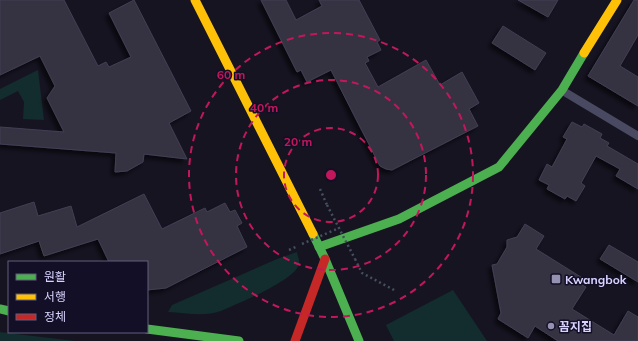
<svg xmlns="http://www.w3.org/2000/svg" width="638" height="341" viewBox="0 0 638 341" font-family="Mulish,'Noto Sans KR',sans-serif">
<defs>
<filter id="shadow"><feDropShadow dx="-3.5" dy="3.5" stdDeviation="2" flood-color="#0009"/></filter>
</defs>
<rect width="100%" height="100%" fill="#161421"/>
<g fill="#132c2d">
<path d="M38,70L44,120L23,119L24,102L18,91L0,100V89Z"/>
<path d="M297,252C297,255 300,260 299,264C296,280 237,304 221,311C204,317 186,313 168,312L172,305L277,259Z"/>
<path d="M453,290L487,341H394L386,325Z"/>
<path d="M0,332L75,341H0Z"/>
</g>
<g fill="#343243" stroke="#433f54" filter="url(#shadow)">
<path d="M0,0H64L98,66L106,62L109,67L131,57L109,13L134,0L191,111L169,123L187,159L144,154L143,162L127,171L115,172L116,153L0,144V127L64,132L47,98L55,86L40,56L0,75Z"/>
<path d="M261,0H286L296,20L322,6L319,0H359L380,40L377,42L381,50L367,57L369,61L365,63L378,87L426,60L440,85L462,72L479,103L469,109L478,126L392,170L386,169L380,166L331,70L307,82L301,70L297,72Z"/>
<path d="M518,0H558L548,17Z"/>
<path d="M634,0H638V35L620,66L638,77V106L588,76Z"/>
<path d="M503,26L546,53L535,70L492,43Z"/>
<path d="M572,122L582,127L584,124L602,134L600,138L609,143L607,146L638,164V189L616,176L620,169L596,156L581,183L585,186L576,201L567,196L565,199L547,189L549,185L539,180L547,164L552,167L567,139L563,137Z"/>
<path d="M144,194L162,229L205,208L207,212L225,203L230,212L235,210L242,223L237,226L247,247L166,288L147,290V262H109L98,239L44,256L39,241L0,254V213L34,202L38,216L71,206L77,227Z"/>
<path d="M525,224L544,236L536,249L584,279L580,284L586,287L572,309L614,335L628,311L638,317V341H558L535,326L528,338L498,319L501,313L492,265L497,264L507,247V240L517,237Z"/>
<path d="M609,245L638,262V282L600,259Z"/>
</g>
<g fill="none" stroke-linecap="round" stroke-linejoin="round">
<g stroke="#44505f" stroke-width="2.5" stroke-dasharray="2 3" stroke-linecap="butt">
<path d="M320,189L327,205"/>
<path d="M289,250L298,246"/>
<path d="M355,259L362,273L396,291"/>
</g>
<path stroke="#4a4962" stroke-width="8" d="M563,91L638,136"/>
<g stroke="#4caf50" stroke-width="9">
<path d="M313,234L325,259L359,341"/>
<path d="M319,247L399,219L499,167L562,90L584,53"/>
<path d="M0,309L9,311"/>
<path d="M147,329L239,341"/>
</g>
<g stroke="#ffc107" stroke-width="9">
<path d="M195,0L313,234"/>
<path d="M584,53L617,0"/>
</g>
<path stroke="#c62828" stroke-width="9" d="M295,341L325,259"/>
<g stroke="#44505f" stroke-width="2.5" stroke-dasharray="2 3" stroke-linecap="butt">
<path d="M327,205L355,259"/>
<path d="M302,244L339,228"/>
</g>
</g>
<g fill="none" stroke="#c2185b" stroke-width="2" stroke-dasharray="7 5">
<circle cx="331" cy="175" r="47"/>
<circle cx="331" cy="175" r="95"/>
<circle cx="331" cy="175" r="142"/>
</g>
<g fill="#9591b1" stroke="#130f26" stroke-width="1.5">
<rect x="551" y="274" width="10" height="10" rx="2"/>
<circle cx="551" cy="326" r="4"/>
</g>
<g text-anchor="middle" dominant-baseline="central" stroke-width="3" stroke-linejoin="round" paint-order="stroke">
<g font-size="12" font-weight="bold" fill="#d9d4ff" stroke="#130f26" text-anchor="start">
<text x="565" y="279">Kwangbok</text>
<text x="559" y="326">꼼지집</text>
</g>
</g>
<circle cx="331" cy="175" r="6" fill="#c2185b" stroke="#130f26" stroke-width="2"/>
<g font-size="12" text-anchor="middle" font-weight="bold" fill="#c2185b" stroke="#130f26" stroke-width="3" stroke-linejoin="round" paint-order="stroke">
<text x="231" y="79">60 m</text>
<text x="264" y="112">40 m</text>
<text x="298" y="146">20 m</text>
</g>
<rect x="8" y="261" width="140" height="72" fill="#130f26" stroke="#625e7d"/>
<rect x="16" y="274" width="20" height="6" fill="#4caf50" stroke="#625e7d"/>
<text x="44" y="281" font-size="12" fill="#d9d4ff">원활</text>
<rect x="16" y="294" width="20" height="6" fill="#ffc107" stroke="#625e7d"/>
<text x="44" y="301" font-size="12" fill="#d9d4ff">서행</text>
<rect x="16" y="314" width="20" height="6" fill="#c62828" stroke="#625e7d"/>
<text x="44" y="321" font-size="12" fill="#d9d4ff">정체</text>
</svg>
